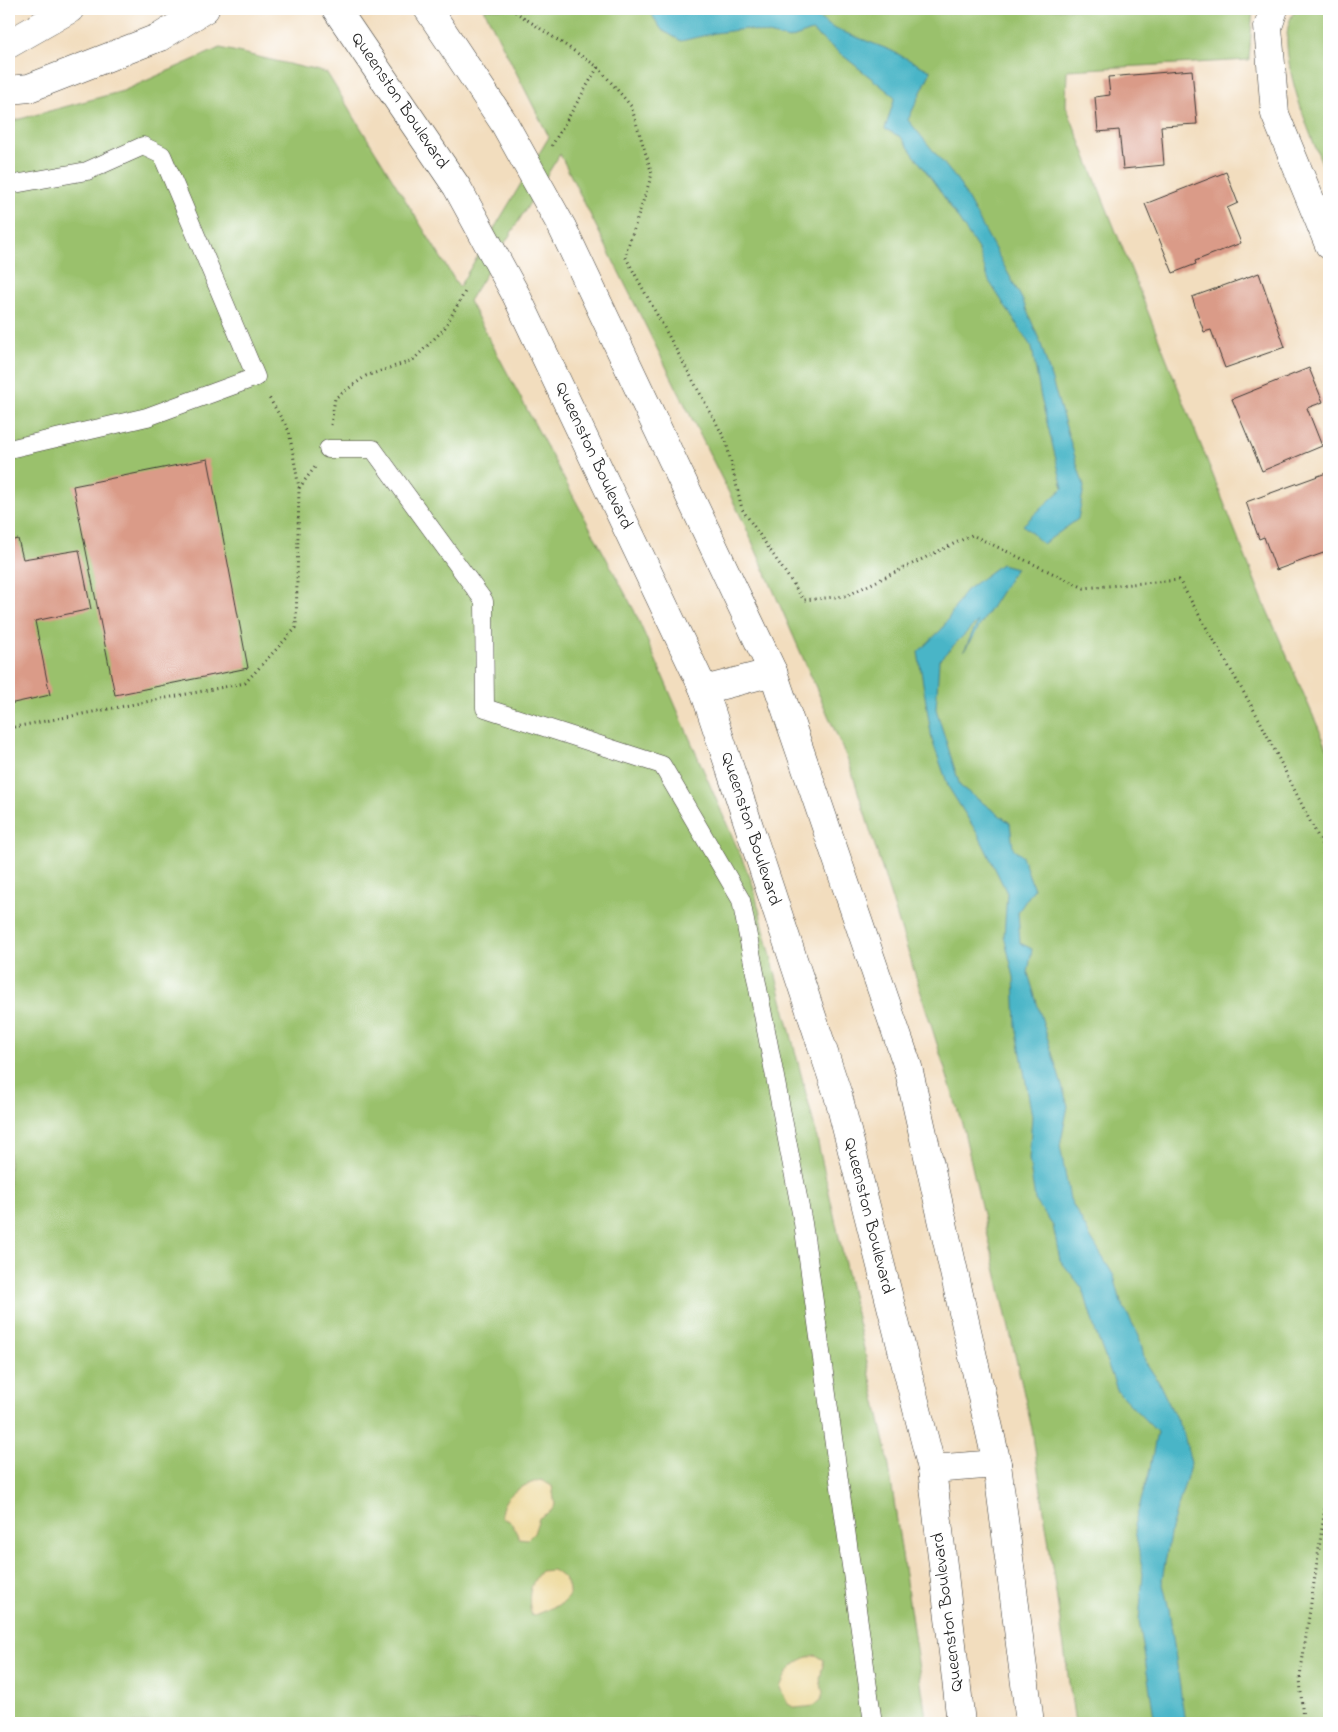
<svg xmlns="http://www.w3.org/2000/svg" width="1338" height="1732" viewBox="0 0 1338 1732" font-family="'Indie Flower',sans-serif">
<rect width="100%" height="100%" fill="#fff"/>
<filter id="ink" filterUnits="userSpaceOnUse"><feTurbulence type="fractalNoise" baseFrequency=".02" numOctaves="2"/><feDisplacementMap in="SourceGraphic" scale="10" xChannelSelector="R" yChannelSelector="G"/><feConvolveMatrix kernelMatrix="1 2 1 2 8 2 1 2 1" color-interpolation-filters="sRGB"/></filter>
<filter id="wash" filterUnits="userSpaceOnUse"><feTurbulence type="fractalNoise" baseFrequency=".0096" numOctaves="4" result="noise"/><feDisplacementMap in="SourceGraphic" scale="20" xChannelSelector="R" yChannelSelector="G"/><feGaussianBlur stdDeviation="1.12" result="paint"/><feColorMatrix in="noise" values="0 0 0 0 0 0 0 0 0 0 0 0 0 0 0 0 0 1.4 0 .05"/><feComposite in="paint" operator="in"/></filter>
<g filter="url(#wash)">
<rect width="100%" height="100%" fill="#f2ddbe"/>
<g fill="#9ac16c" stroke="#5b6e44">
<path d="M484,9H1253L1249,60L1067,70L1066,106L1263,601L1329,752V1723H1075L1032,1429L963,1127L849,763L743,521L560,154L469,301L634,610L752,882L813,1121L886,1447L927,1723H9V122L123,91L220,48L327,73L459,287L549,137Z"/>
<path d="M1297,9H1329V180C1315,146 1266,38 1297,9Z"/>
</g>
<g fill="#eeda9e" stroke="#857b5d">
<path d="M541,1480L552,1486L555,1505L551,1511L539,1518L534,1533L528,1539L519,1538L511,1522L501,1517C501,1495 522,1485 541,1480Z"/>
<path d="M553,1570C565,1578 570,1582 569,1597L563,1603L532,1616C527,1599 529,1584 541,1571Z"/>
<path d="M816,1655L824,1660L820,1679L823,1693L821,1700L814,1706L795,1708L788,1704L780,1688C787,1669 795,1659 816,1655Z"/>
</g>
<g fill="#4ab5c7" stroke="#336872">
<path d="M648,9H806L833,28L890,50L931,71L908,120L958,181L1022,299L1041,344L1084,487L1078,519L1043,544L1023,525L1063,488L1041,398L1032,348L989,281L978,249L938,188L901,137L885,129L895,97L812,31L789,39L746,29L715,33L681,41L662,30Z"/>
<path d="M1001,564L1016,568L964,651L978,621L939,660L936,709L960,786L1010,823L1013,848L1022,856L1034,889L1018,912L1020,943L1032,949L1028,973L1068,1106L1060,1146L1070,1199L1092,1240L1114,1276L1121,1302L1139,1336L1145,1361L1158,1381L1184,1435L1191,1463L1171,1529L1162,1580L1169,1609L1185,1723H1155L1139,1620L1143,1574L1134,1525L1149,1473L1157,1432L1118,1392L1096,1333L1083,1289L1060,1260L1053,1226L1035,1200L1029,1159L1032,1116L1016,1026L1014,977L1004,936L1007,893L979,836L949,788L932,740L918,652L942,629L965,591Z"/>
</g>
<g id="blocks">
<g fill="#da9b88">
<path d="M1192,70L1197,124L1161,126L1164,165L1123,169L1119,130L1098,132L1095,97L1110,95L1108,77Z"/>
<path d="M1226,172L1238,203L1227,208L1241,243L1195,261L1196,264L1173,273L1145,204Z"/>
<path d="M1259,273L1285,347L1225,368L1211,330L1204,332L1192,297Z"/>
<path d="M1309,368L1323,402L1307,408L1322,446L1262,471L1232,399Z"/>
<path d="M208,459L248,668L115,695L73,486Z"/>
<path d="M1329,472V551L1276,570L1264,537L1259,539L1246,502Z"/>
<path d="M18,539L23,559L79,550L91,609L35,621L50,695L9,704V541Z"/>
</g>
</g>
</g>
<g filter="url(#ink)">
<use href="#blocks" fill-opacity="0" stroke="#3c3934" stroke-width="1"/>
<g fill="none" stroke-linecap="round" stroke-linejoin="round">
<g stroke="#3c3934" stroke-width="19">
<g id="service">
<path d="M9,185L87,171L143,146L162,155L256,377L147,417L9,449"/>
<path d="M328,449H373L484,601L485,708L662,765L741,900L803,1223L873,1723"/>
</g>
</g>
<g stroke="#3c3934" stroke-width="29">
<g id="minor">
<path d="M1274,9L1268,27L1275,114L1329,245"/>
<path d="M9,44L70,9"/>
<path d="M9,90L29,88L160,37L205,9"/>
</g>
</g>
<g stroke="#3c3934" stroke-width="29">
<g id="secondary">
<path d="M336,9L457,187L516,295L704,690L838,1095L932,1469L961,1723"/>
<path d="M428,9L504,123L562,227L773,672L908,1067L997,1464L1030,1723"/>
<path d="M704,690L773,672"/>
<path d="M932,1469L997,1464"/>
</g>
</g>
<g stroke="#3c3934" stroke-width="3" stroke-dasharray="1 4" stroke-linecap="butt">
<path d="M511,9L598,67L551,147"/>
<path d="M598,67L631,106L652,174L625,256L726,441L742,509L804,600L846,596L972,535L1084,588L1179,580L1259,719L1329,859"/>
<path d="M331,425L335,398L366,376L413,360L444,329L466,290"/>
<path d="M299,488L315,467"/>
<path d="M9,728L245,683L296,628L299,488L289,431L268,396"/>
<path d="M1303,1723L1300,1677L1329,1481"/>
</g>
<use href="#service" stroke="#fff" stroke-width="18"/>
<use href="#minor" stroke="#fff" stroke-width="28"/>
<use href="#secondary" stroke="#fff" stroke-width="28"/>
</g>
</g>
<g text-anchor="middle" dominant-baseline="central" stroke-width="4.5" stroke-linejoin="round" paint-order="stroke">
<g font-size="18" fill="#1c1c1c" stroke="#fff">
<text transform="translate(399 101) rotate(56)">Queenston Boulevard</text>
<text transform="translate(593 456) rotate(65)">Queenston Boulevard</text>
<text transform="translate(750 829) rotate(72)">Queenston Boulevard</text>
<text transform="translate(868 1216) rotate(76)">Queenston Boulevard</text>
<text transform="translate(948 1612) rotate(-97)">Queenston Boulevard</text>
</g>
</g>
<rect width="1338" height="1732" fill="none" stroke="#fff" stroke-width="30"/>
</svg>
